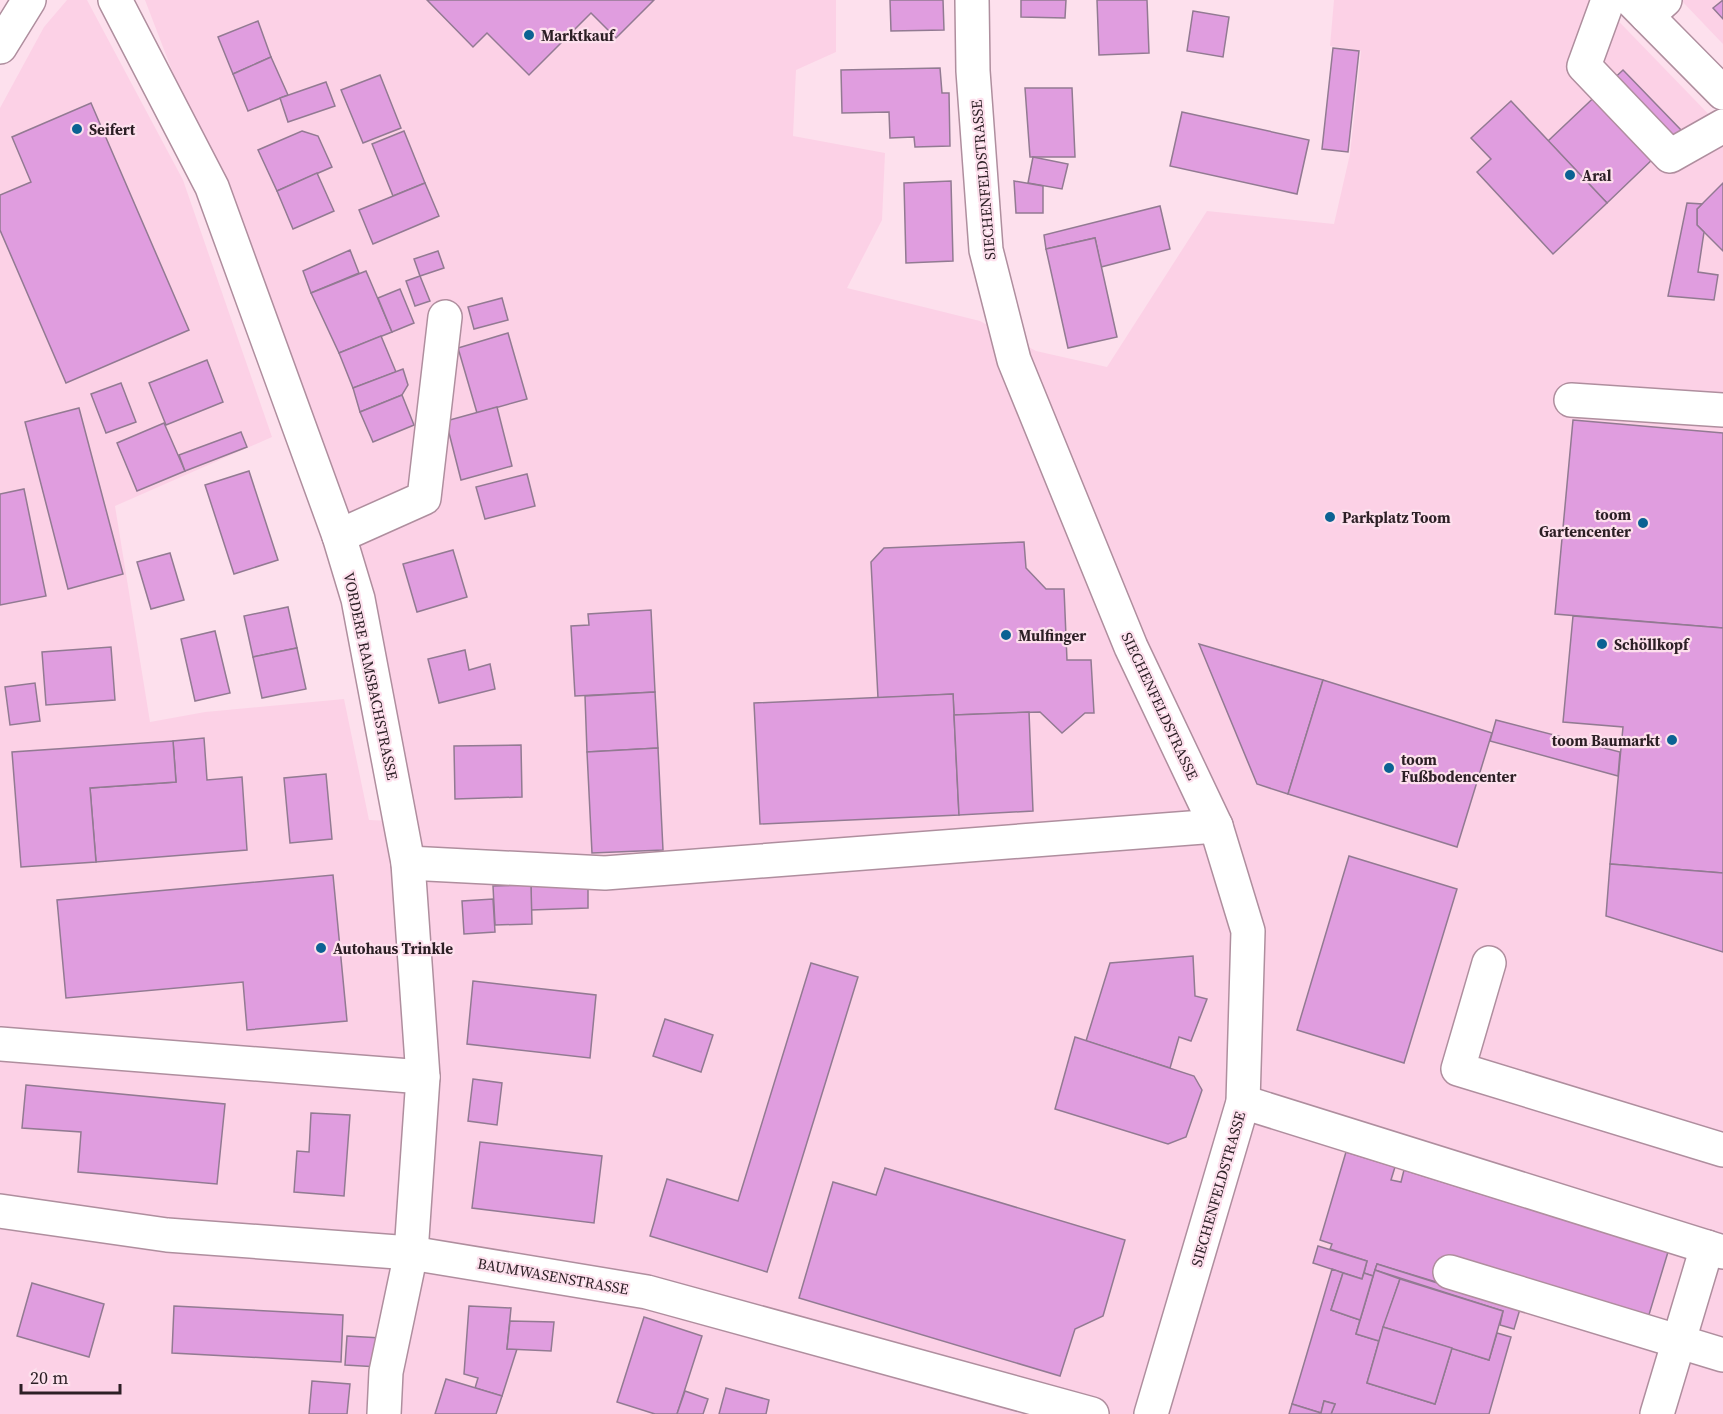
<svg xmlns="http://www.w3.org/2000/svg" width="1723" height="1414" viewBox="0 0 1723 1414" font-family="'Source Serif 4',serif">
<rect width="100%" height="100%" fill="#fde0ed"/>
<g fill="#fcd1e6">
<path d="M67,0H87L183,180L272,437L115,506L150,722L205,712L344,699L369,820L415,822L372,593L145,0H836V52L796,70L793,136L885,153L882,220L847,288L980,321L1036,351L1107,367L1207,211L1334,224L1350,154L1361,51L1330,46L1334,0H1598L1723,129V1414H0V108L44,27Z"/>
<path d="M1681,0H1723V44Z"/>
</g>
<g fill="#e09ddf" stroke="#927a92" stroke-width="1.5">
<path d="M427,0H654L616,38L591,13L529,75L487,33L473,47Z"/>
<path d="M890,0H943L944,30L891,31Z"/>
<path d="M1021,0H1066L1065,18L1021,17Z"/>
<path d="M1097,0H1147L1149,53L1099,55Z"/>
<path d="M1723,0V19L1713,8Z"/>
<path d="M1193,11L1229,17L1223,57L1187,51Z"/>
<path d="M258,21L271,57L233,74L218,37Z"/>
<path d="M1333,48L1359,51L1348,152L1322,149Z"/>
<path d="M271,57L288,95L248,111L233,74Z"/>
<path d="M940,68L942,93H949L950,146L915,147L914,137L890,138L889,112L842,113L841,70Z"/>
<path d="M1623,70L1682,131L1607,203L1548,141Z"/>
<path d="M380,75L401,128L363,143L341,90Z"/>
<path d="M326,82L335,106L288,122L280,98Z"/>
<path d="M1025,88H1072L1075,157H1030Z"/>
<path d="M1511,101L1607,203L1553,254L1477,172L1491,159L1471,138Z"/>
<path d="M91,103L189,330L66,383L0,230V195L31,182L12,137Z"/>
<path d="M1182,112L1309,140L1297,194L1170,166Z"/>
<path d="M302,131L318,136L332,167L277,191L258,150Z"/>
<path d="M404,131L425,183L393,196L372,144Z"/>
<path d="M1033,157L1068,164L1062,189L1028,183Z"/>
<path d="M317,173L334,211L293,229L277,191Z"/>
<path d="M951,181L953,261L906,263L904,183Z"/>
<path d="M1014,181L1043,186V213H1016Z"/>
<path d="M425,183L439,216L373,244L359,210Z"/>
<path d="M1723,183V251L1697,225V209Z"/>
<path d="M1687,203L1702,204L1697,209V225L1704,232L1698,272L1718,275L1714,300L1668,296Z"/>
<path d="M1160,206L1170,249L1101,267L1095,238L1046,249L1044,235Z"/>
<path d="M1095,238L1117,337L1068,348L1046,249Z"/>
<path d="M350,250L359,273L311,293L303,271Z"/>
<path d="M438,251L444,268L420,276L414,259Z"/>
<path d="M366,271L392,332L339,353L311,293Z"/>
<path d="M420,276L430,301L415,306L406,281Z"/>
<path d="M400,289L414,323L392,332L378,298Z"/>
<path d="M502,298L508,320L474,329L468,307Z"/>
<path d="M508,333L527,399L477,413L458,348Z"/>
<path d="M381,336L396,372L353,388L339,353Z"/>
<path d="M207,360L223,402L166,425L149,383Z"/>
<path d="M403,369L408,385L402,395L360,412L353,388Z"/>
<path d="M121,383L136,422L106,433L91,394Z"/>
<path d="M402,395L414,425L373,442L360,412Z"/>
<path d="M497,407L512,466L461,480L446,421Z"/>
<path d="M79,408L123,574L68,589L25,422Z"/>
<path d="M1573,420L1723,433V628L1555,614Z"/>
<path d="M164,423L185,471L137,491L117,443Z"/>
<path d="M241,432L247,447L185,471L179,455Z"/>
<path d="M249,471L278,560L234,574L205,485Z"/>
<path d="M527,474L535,506L485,519L476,487Z"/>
<path d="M24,489L46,596L0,605V494Z"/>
<path d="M1024,542L1026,568L1046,589H1064L1067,660H1091L1094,713H1085L1062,733L1040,712L954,715L953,694L878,698L871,562L884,548Z"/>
<path d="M453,550L467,597L417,612L403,564Z"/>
<path d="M170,553L184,600L151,609L137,562Z"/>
<path d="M288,607L297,648L253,657L244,616Z"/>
<path d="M651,610L655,692L575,696L571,626L589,625L588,614Z"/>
<path d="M1573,616L1723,628V873L1610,864L1623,727L1563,722Z"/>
<path d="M215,631L230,693L195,701L181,639Z"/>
<path d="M1199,644L1323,680L1288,794L1257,784Z"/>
<path d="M111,647L115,700L46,705L42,652Z"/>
<path d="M297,648L306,689L262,698L253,657Z"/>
<path d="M465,650L469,670L490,664L495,689L439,703L428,659Z"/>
<path d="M1323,680L1492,733L1457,847L1288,794Z"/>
<path d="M35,683L40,721L10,725L5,687Z"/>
<path d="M655,692L658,748L587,752L585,696Z"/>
<path d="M953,694L959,815L760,824L754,703Z"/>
<path d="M1029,712L1033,811L959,815L954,715Z"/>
<path d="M1496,720L1620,752L1618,776L1490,741Z"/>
<path d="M204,738L207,780L242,777L247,850L96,862L90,788L176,782L173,741Z"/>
<path d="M173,741L176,782L90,788L96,862L21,867L12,752Z"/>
<path d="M521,745L522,797L455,799L454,746Z"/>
<path d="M658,748L663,850L592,853L587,752Z"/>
<path d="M326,774L332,839L290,843L284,778Z"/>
<path d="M1349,856L1457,889L1404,1063L1297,1030Z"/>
<path d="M1610,864L1723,873V952L1606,916Z"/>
<path d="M333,875L347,1021L247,1030L243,982L66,998L57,900Z"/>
<path d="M588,883V908L531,910V885Z"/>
<path d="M531,885L532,924L495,925L493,886Z"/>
<path d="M493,899L495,932L464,934L462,901Z"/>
<path d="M1193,956L1195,996L1207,999L1191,1041L1179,1037L1170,1068L1086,1041L1110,963Z"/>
<path d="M811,963L858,977L767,1272L650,1236L667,1179L738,1201Z"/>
<path d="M473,981L596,995L590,1058L467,1044Z"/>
<path d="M665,1019L713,1035L701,1072L653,1056Z"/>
<path d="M1075,1037L1194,1076L1202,1090L1186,1137L1168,1144L1055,1109Z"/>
<path d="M473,1079L502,1083L497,1125L468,1121Z"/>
<path d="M26,1085L225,1104L217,1184L78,1172L81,1132L22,1128Z"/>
<path d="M311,1113L350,1115L344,1196L294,1192L297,1151L309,1152Z"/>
<path d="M480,1142L602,1156L594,1223L472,1208Z"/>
<path d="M1346,1152L1395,1167L1391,1180L1401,1182L1404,1170L1668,1252L1648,1318L1446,1285L1377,1264L1373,1276L1364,1273L1367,1261L1330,1249L1332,1244L1320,1240Z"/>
<path d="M885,1168L1125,1240L1103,1316L1075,1329L1060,1376L799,1298L833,1182L876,1195Z"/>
<path d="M1318,1246L1367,1261L1362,1279L1313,1263Z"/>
<path d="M1377,1264L1520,1309L1514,1329L1500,1325L1503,1311L1375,1270Z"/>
<path d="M1332,1269L1343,1273L1331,1310L1360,1320L1356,1334L1379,1341L1367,1383L1435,1404L1452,1348L1489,1360L1497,1333L1511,1337L1489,1414H1331L1335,1404L1324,1401L1321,1413L1292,1404Z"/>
<path d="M1375,1270L1400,1279L1379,1341L1356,1334Z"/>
<path d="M1343,1273L1362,1279L1364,1273L1373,1276L1360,1320L1331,1310Z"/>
<path d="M1400,1279L1503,1311L1489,1360L1383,1327Z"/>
<path d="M32,1283L104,1304L89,1357L17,1336Z"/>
<path d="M174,1306L343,1315L341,1362L172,1353Z"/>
<path d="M469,1306L511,1308L507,1349H517L502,1396L475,1388L478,1378L464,1374Z"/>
<path d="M644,1317L702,1336L677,1414H655L617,1402Z"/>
<path d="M510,1321L554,1322L551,1351L507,1349Z"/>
<path d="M1383,1327L1452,1348L1435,1404L1367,1383Z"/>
<path d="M347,1336L381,1338L379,1367L345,1365Z"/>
<path d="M446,1379L502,1396L496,1414H435Z"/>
<path d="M312,1381L350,1384L347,1414H309Z"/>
<path d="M726,1388L769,1400L766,1414H719Z"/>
<path d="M685,1391L708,1399L703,1414H677Z"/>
<path d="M1324,1401L1335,1404L1331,1414H1289L1292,1404L1321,1413Z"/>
</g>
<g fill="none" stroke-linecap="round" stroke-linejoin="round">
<g stroke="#af8e9e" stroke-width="36">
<g id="minor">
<path d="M115,0L212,187L339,536L358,599L408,863L423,1077L411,1253L386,1372L384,1414"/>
<path d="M972,0L973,71L986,250L1014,360L1131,647L1216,826L1248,931L1243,1102L1151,1414"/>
<path d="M1608,0L1584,66L1670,156L1723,126"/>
<path d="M1647,16L1665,0"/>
<path d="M0,47L29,0"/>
<path d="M1571,400L1723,410"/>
<path d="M339,536L424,498L445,317"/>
<path d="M408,863L605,873L1216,826"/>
<path d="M1489,963L1458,1069L1723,1150"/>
<path d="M0,1044L423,1077"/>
<path d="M1243,1102L1723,1252"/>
<path d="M0,1211L167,1235L411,1253L647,1292L1092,1414"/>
<path d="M1450,1272L1723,1355"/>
<path d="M1657,1414L1707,1247"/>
</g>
</g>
<g stroke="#af8e9e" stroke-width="36">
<path id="major" d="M1631,0L1723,93"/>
</g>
<use href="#minor" stroke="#fff" stroke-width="33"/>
<use href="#major" stroke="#fff" stroke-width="33"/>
</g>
<g fill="#0b6293" stroke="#fde0ed" stroke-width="2">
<circle cx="529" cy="35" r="6"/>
<circle cx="77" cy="129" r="6"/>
<circle cx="1570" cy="175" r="6"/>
<circle cx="1330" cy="517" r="6"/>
<circle cx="1643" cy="523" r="6"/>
<circle cx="1006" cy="635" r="6"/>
<circle cx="1602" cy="644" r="6"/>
<circle cx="1672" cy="740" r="6"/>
<circle cx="1389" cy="768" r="6"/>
<circle cx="321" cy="948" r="6"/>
</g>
<g text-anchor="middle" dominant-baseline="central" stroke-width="4.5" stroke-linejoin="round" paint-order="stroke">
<g font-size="15" font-weight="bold" fill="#2c1f25" stroke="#fde0ed" text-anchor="start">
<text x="541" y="35">Marktkauf</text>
<text x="89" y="129">Seifert</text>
<text x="1582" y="175">Aral</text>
<text x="1631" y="514" text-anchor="end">toom<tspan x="1631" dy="17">Gartencenter</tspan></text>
<text x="1342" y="517">Parkplatz Toom</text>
<text x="1018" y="635">Mulfinger</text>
<text x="1614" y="644">Schöllkopf</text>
<text x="1660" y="740" text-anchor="end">toom Baumarkt</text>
<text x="1401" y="759">toom<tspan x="1401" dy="17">Fußbodencenter</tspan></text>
<text x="333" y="948">Autohaus Trinkle</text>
</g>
<g font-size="15" fill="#2c1f25" stroke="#fde0ed">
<text transform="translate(983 180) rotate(-95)">SIECHENFELDSTRASSE</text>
<text transform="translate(371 676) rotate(78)">VORDERE RAMSBACHSTRASSE</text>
<text transform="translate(1160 706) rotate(65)">SIECHENFELDSTRASSE</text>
<text transform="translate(1218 1189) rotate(-74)">SIECHENFELDSTRASSE</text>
<text transform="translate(553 1276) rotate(10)">BAUMWASENSTRASSE</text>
</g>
</g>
<path d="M21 1384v9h99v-9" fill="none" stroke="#2c1f25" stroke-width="3"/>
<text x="30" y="1384" font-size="18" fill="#2c1f25" stroke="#fde0ed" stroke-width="4.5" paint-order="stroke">20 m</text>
</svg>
